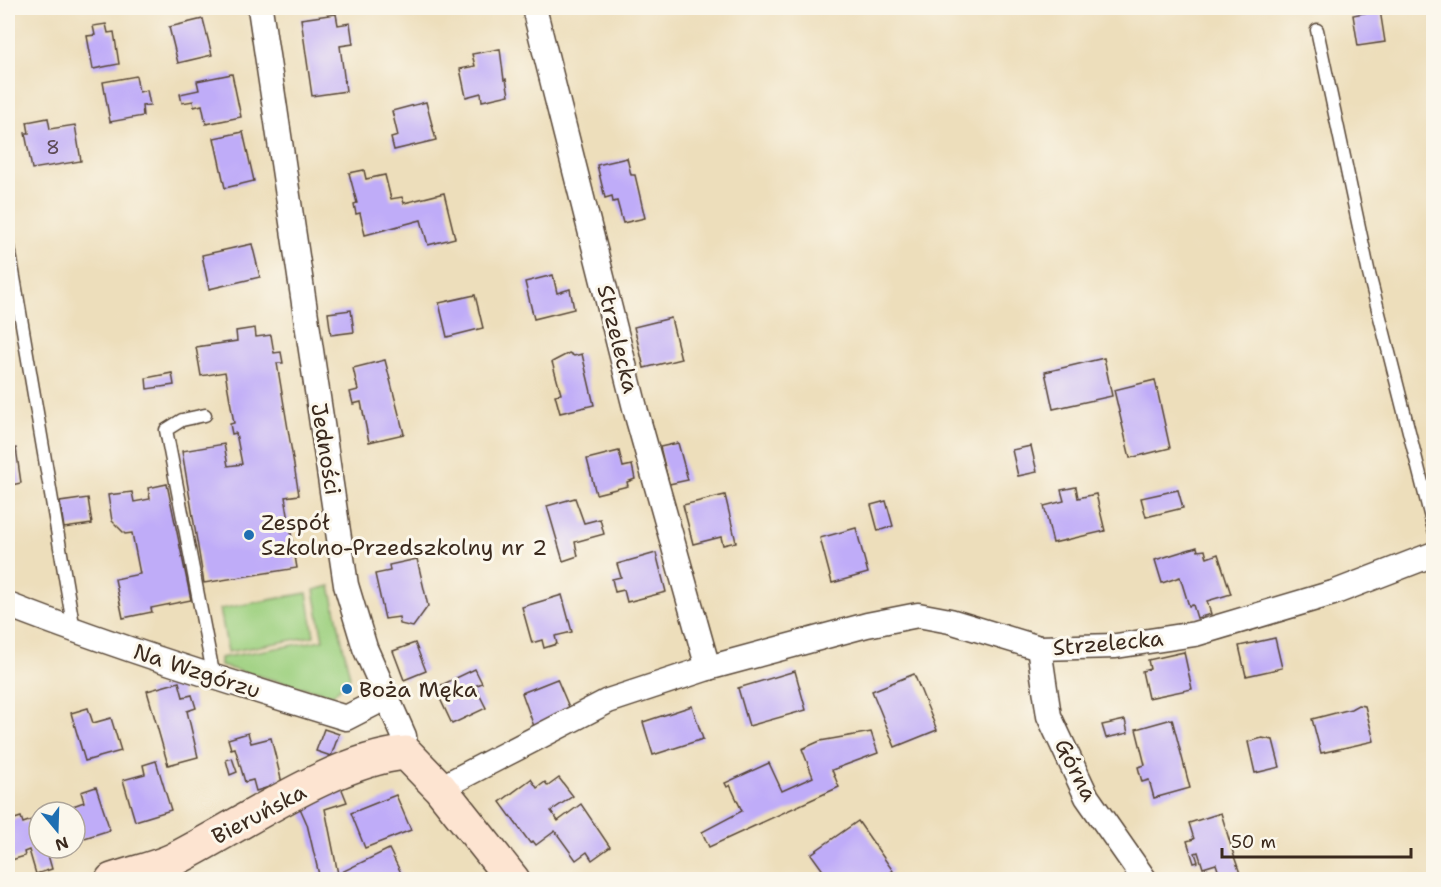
<svg xmlns="http://www.w3.org/2000/svg" width="1441" height="887" viewBox="0 0 1441 887" font-family="'Shantell Sans',sans-serif">
<rect width="100%" height="100%" fill="#fbf7ec"/>
<filter id="ink" filterUnits="userSpaceOnUse"><feTurbulence type="fractalNoise" baseFrequency=".0167" numOctaves="2"/><feDisplacementMap in="SourceGraphic" scale="12" xChannelSelector="R" yChannelSelector="G"/><feConvolveMatrix kernelMatrix="1 2 1 2 8 2 1 2 1" color-interpolation-filters="sRGB"/></filter>
<filter id="wash" filterUnits="userSpaceOnUse"><feTurbulence type="fractalNoise" baseFrequency=".008" numOctaves="4" result="noise"/><feDisplacementMap in="SourceGraphic" scale="24" xChannelSelector="R" yChannelSelector="G"/><feGaussianBlur stdDeviation="1.35" result="paint"/><feColorMatrix in="noise" values="0 0 0 0 0 0 0 0 0 0 0 0 0 0 0 0 0 1.4 0 .05"/><feComposite in="paint" operator="in"/></filter>
<g filter="url(#wash)">
<rect width="100%" height="100%" fill="#eddebb"/>
<g fill="#9dd07f" stroke="#6c7d4e" stroke-width="1.5">
<path d="M330,586L350,677L333,695L220,666V658L323,640L314,590Z"/>
<path d="M307,593L314,636L228,652L220,609Z"/>
</g>
<g id="blocks">
<g fill="#bfacf8">
<path d="M1380,10L1385,42L1358,46L1353,15Z"/>
<path d="M336,14L338,25L350,23L353,44L340,46L346,91L312,96L301,19Z"/>
<path d="M203,19L212,55L178,63L169,27Z"/>
<path d="M106,24L108,33L114,32L119,64L93,69L87,36L95,35L93,26Z"/>
<path d="M500,49L504,80L506,79L509,95L482,101L481,93L466,97L460,69L475,66L472,54Z"/>
<path d="M232,74L241,117L206,124L202,105L194,107L193,101L182,103L180,94L199,90L197,81Z"/>
<path d="M136,76L139,92L147,90L150,105L142,106L143,116L110,122L103,82Z"/>
<path d="M426,102L436,140L394,150L391,138L398,136L392,111Z"/>
<path d="M48,118L50,129L75,125L81,161L32,169L25,133H29L27,122Z"/>
<path d="M243,132L254,181L225,188L214,138Z"/>
<path d="M627,158L631,175H635L645,218L623,223L617,201L613,202L612,196L605,198L597,165Z"/>
<path d="M364,170L366,179L385,175L391,199L402,197L404,203L444,193L455,238L428,245L421,220L365,235L360,213L356,214L354,204L357,203L349,173Z"/>
<path d="M252,244L260,277L209,289L202,255Z"/>
<path d="M553,275L557,293L570,289L574,309L534,319L525,282Z"/>
<path d="M475,295L483,328L447,337L439,303Z"/>
<path d="M351,310L354,332L331,335L328,313Z"/>
<path d="M671,318L681,359L644,368L634,327Z"/>
<path d="M255,328L256,337L271,335L274,353L281,352L283,363H277L299,495L285,497L297,568L204,583L182,451L224,444L228,466L242,464L236,433L232,434L230,424L234,423L225,372L201,376L196,347L237,341L236,331Z"/>
<path d="M569,353L574,356L582,354L594,405L560,413L555,395L561,394L552,362Z"/>
<path d="M1104,358L1112,396L1053,409L1045,372Z"/>
<path d="M385,360L404,434L369,442L361,402L353,404L350,392L358,390L353,368Z"/>
<path d="M172,373L174,385L147,389L146,378Z"/>
<path d="M1155,380L1170,448L1130,458L1114,390Z"/>
<path d="M678,443L688,480L669,484L660,447Z"/>
<path d="M1031,446L1037,472L1018,476L1012,450Z"/>
<path d="M16,448L21,483L11,485L13,497L8,498V449Z"/>
<path d="M619,451L623,467L632,465L635,479L627,482L628,486L596,494L587,459Z"/>
<path d="M167,484L191,600L151,608L152,612L123,618L115,579L140,574L132,533L125,534L112,521L108,495L132,492L134,502L150,499L148,488Z"/>
<path d="M1076,487L1078,498L1096,494L1105,531L1053,543L1044,506L1064,501L1061,490Z"/>
<path d="M1178,490L1183,508L1146,517L1141,498Z"/>
<path d="M725,495L736,542L723,545L721,537L693,544L683,505Z"/>
<path d="M88,498L92,524L64,528L60,502Z"/>
<path d="M575,498L584,523L600,519L604,534L575,542L578,556L563,561L547,506Z"/>
<path d="M886,501L893,526L878,531L871,505Z"/>
<path d="M856,528L868,573L832,583L820,538Z"/>
<path d="M1197,547L1198,551L1205,550L1207,558L1218,554L1231,594L1207,601L1211,614L1197,618L1193,605L1189,606L1180,577L1162,583L1155,560Z"/>
<path d="M656,553L666,592L627,602L624,590L615,592L612,579L621,577L617,564Z"/>
<path d="M417,559L428,606L413,627L400,624L399,617L385,619L375,574L390,571L389,565Z"/>
<path d="M562,595L572,632L555,636L557,644L544,648L542,640L532,643L522,607Z"/>
<path d="M1275,638L1282,668L1246,676L1239,646Z"/>
<path d="M415,643L426,671L404,680L393,651Z"/>
<path d="M1184,652L1192,689L1148,698L1142,671L1150,669L1148,660Z"/>
<path d="M475,669L482,683L475,686L486,708L452,724L435,688Z"/>
<path d="M795,671L806,710L749,726L738,688Z"/>
<path d="M914,674L937,730L895,747L872,691Z"/>
<path d="M557,679L569,707L552,717L536,732L522,693Z"/>
<path d="M179,682L183,697L192,695L196,708L187,711L198,757L168,765L147,691Z"/>
<path d="M1358,705L1365,706L1374,741L1321,753L1312,719L1351,709Z"/>
<path d="M692,706L703,739L653,755L643,722Z"/>
<path d="M88,708L93,723L111,718L121,751L85,761L71,713Z"/>
<path d="M1172,719L1190,788L1154,798L1149,780L1142,782L1138,767L1145,765L1136,729Z"/>
<path d="M1125,720L1128,733L1106,738L1102,725Z"/>
<path d="M324,729L339,734L331,756L316,751Z"/>
<path d="M871,732L878,753L832,770L839,787L709,847L702,832L742,811L730,785L727,787L725,783L769,763L782,791L813,777L802,749L820,741Z"/>
<path d="M248,733L251,743L271,738L282,783L256,791L253,780L245,782L235,748L231,749L228,739Z"/>
<path d="M1262,738L1273,740L1280,767L1255,773L1248,742Z"/>
<path d="M232,758L237,772L230,775L226,760Z"/>
<path d="M156,761L171,810L135,821L123,780L145,774L143,765Z"/>
<path d="M559,778L573,796L551,811L558,821L581,804L610,847L592,860L587,852L576,860L555,831L536,845L533,841L530,843L500,802L531,779L537,788L545,782L548,786Z"/>
<path d="M339,782L347,802L325,809L338,874L389,849L404,879H320L307,824L296,799Z"/>
<path d="M96,787L110,830L75,841V812H63L62,810L84,802L81,792Z"/>
<path d="M396,795L411,830L365,848L351,813Z"/>
<path d="M1221,813L1235,859L1242,879H1221L1216,864L1203,868L1198,852L1195,853L1198,862L1194,863L1187,841L1194,839L1189,823Z"/>
<path d="M21,817L23,823L37,818L39,848H46L52,869L36,874L29,850L24,852L25,856L8,861V821Z"/>
<path d="M858,821L893,871L880,879H829L811,854Z"/>
</g>
</g>
</g>
<g filter="url(#ink)">
<use href="#blocks" fill-opacity="0" stroke="#564536" stroke-width="1.5"/>
<g fill="none" stroke-linecap="round" stroke-linejoin="round">
<g stroke="#564536" stroke-width="15">
<g id="lane">
<path d="M1317,30L1369,274L1434,530"/>
<path d="M8,242L74,630"/>
<path d="M205,415L182,420L166,430L214,678"/>
</g>
</g>
<g stroke="#564536" stroke-width="27">
<g id="street">
<path d="M260,8L346,585L365,648L404,736L406,753"/>
<path d="M534,8L636,412L708,668"/>
<path d="M8,605C118,648 232,683 346,718L385,698"/>
<path d="M1039,648L1049,716L1087,797L1145,880"/>
<path d="M440,788L608,701L708,668L867,625L918,615L950,621L1039,648L1116,646L1195,634L1333,593L1434,554"/>
</g>
</g>
<g stroke="#564536" stroke-width="36">
<path id="secondary" d="M112,880C132,873 154,869 173,860C239,827 334,759 406,753L440,788L513,880"/>
</g>
<use href="#lane" stroke="#fff" stroke-width="12"/>
<use href="#street" stroke="#fff" stroke-width="24"/>
<use href="#secondary" stroke="#fde4d1" stroke-width="33"/>
</g>
</g>
<g fill="#1f6fb2" stroke="#fbf7ec" stroke-width="2">
<circle cx="249" cy="535" r="6"/>
<circle cx="347" cy="689" r="6"/>
</g>
<g text-anchor="middle" dominant-baseline="central" stroke-width="6" stroke-linejoin="round" paint-order="stroke">
<g font-size="20" fill="#5c4a54">
<text x="53" y="147">8</text>
</g>
<g font-size="22" fill="#3b2a1e" stroke="#fbf7ec">
<text transform="translate(618 339) rotate(76)">Strzelecka</text>
<text transform="translate(326 449) rotate(81)">Jedności</text>
<text transform="translate(1108 643) rotate(-5)">Strzelecka</text>
<text transform="translate(197 671) rotate(18)">Na Wzgórzu</text>
<text transform="translate(1076 770) rotate(63)">Górna</text>
<text transform="translate(259 814) rotate(-28)">Bieruńska</text>
</g>
<g font-size="22" fill="#3b2a1e" stroke="#fbf7ec" text-anchor="start">
<text x="261" y="522">Zespół<tspan x="261" dy="25">Szkolno-Przedszkolny nr 2</tspan></text>
<text x="359" y="689">Boża Męka</text>
</g>
</g>
<rect width="1441" height="887" fill="none" stroke="#fbf7ec" stroke-width="30"/>
<g transform="translate(57 830) rotate(161)"><circle r="28" fill="#fbf7ec" stroke="#aea59a" stroke-width="1.5"/>
<path d="M0-4.5L10 22L0 15L-10 22Z" fill="#1f6fb2"/>
<text y="-9" font-size="16" font-weight="bold" text-anchor="middle" fill="#3b2a1e">N</text>
</g>
<path d="M1222 848v9h189v-9" fill="none" stroke="#3b2a1e" stroke-width="3"/>
<text x="1231" y="848" font-size="18" fill="#3b2a1e" stroke="#fbf7ec" stroke-width="4.5" paint-order="stroke">50 m</text>
</svg>
